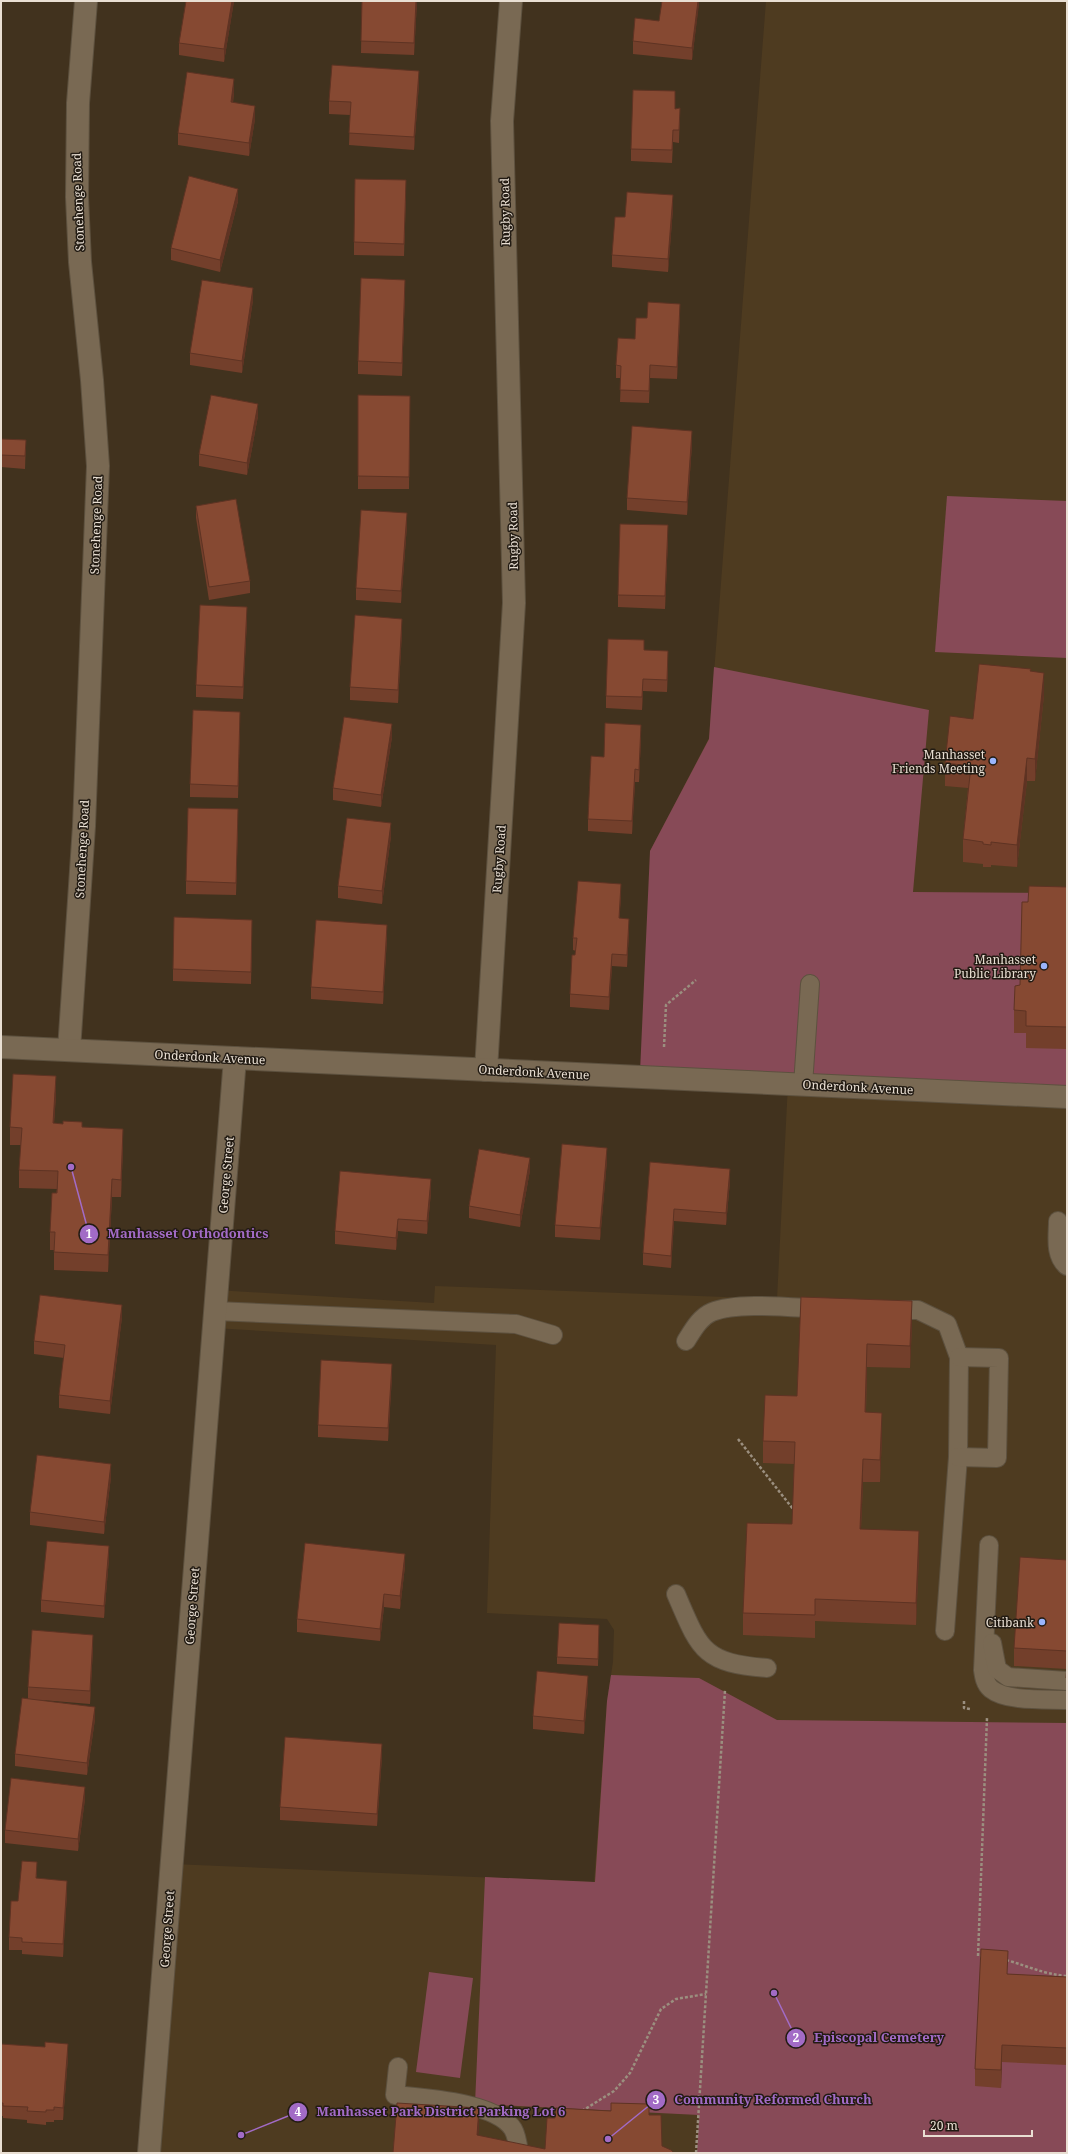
<svg xmlns="http://www.w3.org/2000/svg" width="1068" height="2154" viewBox="0 0 1068 2154" font-family="'Noto Serif',serif">
<rect width="100%" height="100%" fill="#41321e"/>
<path fill="#4e3b20" d="M766,1H1067V2153H150L172,1864L594,1882L607,1701L613,1662L614,1630L607,1619L487,1613L496,1345L214,1328L216,1290L434,1303L435,1286L777,1299L788,1084L650,851L709,738Z"/>
<g fill="#874a57">
<path d="M947,496L1067,501V658L935,652Z"/>
<path d="M714,667L929,710L913,892L1067,893V1089L640,1072L650,851L709,739Z"/>
<path d="M611,1675L699,1678L777,1720L1067,1723V2153H697L699,2115L475,2104L485,1877L595,1882L607,1701Z"/>
<path d="M429,1972L473,1978L460,2078L416,2072Z"/>
</g>
<g fill="none" stroke-linecap="round" stroke-linejoin="round">
<g stroke="#5d513f" stroke-width="20">
<g id="service">
<path d="M803,1085L810,984"/>
<path d="M1058,1221C1058,1236 1054,1255 1067,1266"/>
<path d="M887,1310H918L947,1324L959,1357L958,1457L945,1631"/>
<path d="M215,1311L516,1324L553,1335"/>
<path d="M686,1341C693,1330 700,1317 712,1312C738,1301 796,1308 825,1309"/>
<path d="M958,1457L997,1458L999,1358L959,1357"/>
<path d="M989,1545L983,1670C984,1677 985,1684 991,1689C1007,1702 1047,1699 1067,1700"/>
<path d="M676,1594C700,1650 703,1663 767,1668"/>
<path d="M992,1643L997,1669L1008,1677L1067,1681"/>
<path d="M398,2067L395,2095C424,2098 496,2102 513,2129C517,2136 518,2145 519,2153"/>
</g>
</g>
<g stroke="#5d513f" stroke-width="24">
<g id="minor">
<path d="M69,1050L84,826L98,466L92,380L80,262L77,197L78,103L86,1"/>
<path d="M486,1070L514,603L502,121L511,1"/>
<path d="M149,2153L235,1058"/>
</g>
</g>
<g stroke="#5d513f" stroke-width="24">
<path id="tertiary" d="M1,1047L1067,1097"/>
</g>
<g stroke="#9b8f7f" stroke-width="2.5" stroke-dasharray="3 2" stroke-linecap="butt">
<path d="M664,1047L666,1005L696,980"/>
<path d="M738,1439L793,1509"/>
<path d="M964,1701V1708L970,1709"/>
<path d="M983,1956H978L987,1718"/>
<path d="M1006,1960C1028,1966 1043,1974 1067,1976"/>
<path d="M582,2111L614,2091L630,2073L661,2009L676,1999L706,1994"/>
<path d="M696,2153L725,1690"/>
</g>
<use href="#service" stroke="#796953" stroke-width="18"/>
<use href="#minor" stroke="#796953" stroke-width="22"/>
<use href="#tertiary" stroke="#796953" stroke-width="22"/>
</g>
<g fill="#733f2b">
<path d="M234,1L224,62L179,55V43Z"/>
<path d="M362,1H417L414,55L361,53Z"/>
<path d="M699,1L692,60L633,54V41Z"/>
<path d="M419,83L414,150L349,145L350,115L329,114V101Z"/>
<path d="M234,92L233,103L255,119L249,156L178,145V133Z"/>
<path d="M680,108L679,143L673,142L672,163L631,161V149L675,109Z"/>
<path d="M406,192L404,256L354,255V242Z"/>
<path d="M238,201L220,272L171,260V248Z"/>
<path d="M673,208L668,272L612,267V255L625,217Z"/>
<path d="M405,292L402,376L358,374V361Z"/>
<path d="M253,300L242,373L190,365V353Z"/>
<path d="M680,316L677,379L650,378L649,403L620,402L621,378H616V365L635,339L647,318Z"/>
<path d="M358,395L410,396L409,489H358Z"/>
<path d="M258,416L247,475L199,466V454Z"/>
<path d="M1,439L26,440L25,469L1,467Z"/>
<path d="M692,444L687,515L627,510V498Z"/>
<path d="M196,506L250,581V593L209,600L196,518Z"/>
<path d="M407,525L401,603L356,600V588Z"/>
<path d="M668,538L665,609L618,607V595Z"/>
<path d="M247,619L243,699L196,697V685Z"/>
<path d="M402,631L398,703L350,700V687Z"/>
<path d="M644,650L668,663L667,692L643,691L642,710L606,708V696Z"/>
<path d="M1031,671L1044,695L1035,781H1027L1017,867L991,865V867H983V864L963,862V839L968,788L945,786V763L973,719Z"/>
<path d="M240,724L238,798L190,797V784Z"/>
<path d="M392,737L381,807L333,800V788Z"/>
<path d="M641,737L639,782H635L632,834L588,831V819L604,757Z"/>
<path d="M238,821L236,895L186,894V881Z"/>
<path d="M391,836L382,904L338,898V886Z"/>
<path d="M1067,887V1049L1026,1048V1033H1014V1010L1020,985L1028,902Z"/>
<path d="M621,897L619,918L629,931L627,967L612,966L609,1010L570,1007V994L576,951L573,950V938Z"/>
<path d="M252,932L251,984L173,981V969Z"/>
<path d="M387,937L383,1004L311,999V987Z"/>
<path d="M56,1094L54,1123L82,1127L123,1147L121,1197H112L108,1272L54,1270V1250H50V1232L57,1189L19,1188V1170L21,1145H10V1127Z"/>
<path d="M607,1160L600,1240L555,1237V1225Z"/>
<path d="M650,1162L730,1181L726,1225L674,1221L671,1268L643,1265V1253Z"/>
<path d="M530,1170L520,1227L469,1218V1206Z"/>
<path d="M431,1192L427,1234L398,1231L396,1250L335,1244V1231Z"/>
<path d="M801,1297L912,1324L910,1368L867,1367L866,1412L882,1435L880,1482H863L861,1529L919,1553L916,1625L815,1621V1638L743,1635V1613L792,1524L794,1464L763,1463V1441L797,1396Z"/>
<path d="M122,1317L110,1414L59,1408V1395L64,1358L34,1354V1341Z"/>
<path d="M392,1376L388,1441L318,1437V1425Z"/>
<path d="M111,1477L104,1534L30,1525V1512Z"/>
<path d="M109,1558L104,1618L41,1612V1600Z"/>
<path d="M1067,1560V1696H1066L1067,1669L1014,1666V1648Z"/>
<path d="M405,1566L400,1609L384,1607L380,1641L297,1632V1619Z"/>
<path d="M599,1631L598,1666L557,1664V1657Z"/>
<path d="M93,1647L90,1704L42,1700L95,1719L87,1775L15,1766V1754L28,1699V1687Z"/>
<path d="M588,1688L584,1734L533,1729V1716Z"/>
<path d="M382,1756L377,1826L280,1820V1807Z"/>
<path d="M85,1799L78,1851L5,1843V1830Z"/>
<path d="M37,1874L36,1878L67,1893L63,1957L22,1954V1950H9V1937L18,1901Z"/>
<path d="M1008,1974L1067,1977V2065L1002,2062L1001,2088L975,2086V2069Z"/>
<path d="M1,2044L68,2057L63,2120H54V2122H46V2125L27,2123V2120L3,2118V2116H1Z"/>
</g>
<g fill="#5e3323">
<path d="M232,1H234L224,62V49Z"/>
<path d="M416,1H417L414,55V43Z"/>
<path d="M698,1H699V5L692,60V48Z"/>
<path d="M419,71V83L414,150V137Z"/>
<path d="M234,79V92L231,115V102Z"/>
<path d="M255,106V119L249,156V143Z"/>
<path d="M238,189V201L220,272V260Z"/>
<path d="M673,195V208L668,272V259Z"/>
<path d="M405,280V292L402,376V363Z"/>
<path d="M253,288V300L242,373V361Z"/>
<path d="M680,304V316L677,379V367Z"/>
<path d="M258,404V416L247,475V463Z"/>
<path d="M692,431V444L687,515V502Z"/>
<path d="M407,513V525L401,603V591Z"/>
<path d="M668,525V538L665,609V596Z"/>
<path d="M247,607V619L243,699V687Z"/>
<path d="M402,619V631L398,703V690Z"/>
<path d="M668,651V663L667,692V680Z"/>
<path d="M1044,673V695L1035,781V759Z"/>
<path d="M643,679V691L642,710V697Z"/>
<path d="M240,712V724L238,798V786Z"/>
<path d="M392,724V737L381,807V795Z"/>
<path d="M641,725V737L639,782V770Z"/>
<path d="M1027,758V781L1017,867V845Z"/>
<path d="M635,769V782L632,834V821Z"/>
<path d="M238,809V821L236,895V883Z"/>
<path d="M391,823V836L382,904V891Z"/>
<path d="M621,884V897L619,930V918Z"/>
<path d="M629,919V931L627,967V955Z"/>
<path d="M252,920V932L251,984V972Z"/>
<path d="M387,925V937L383,1004V992Z"/>
<path d="M612,954V966L609,1010V997Z"/>
<path d="M56,1076V1094L53,1141V1123Z"/>
<path d="M123,1129V1147L121,1197V1180Z"/>
<path d="M607,1148V1160L600,1240V1228Z"/>
<path d="M530,1158V1170L520,1227V1215Z"/>
<path d="M730,1169V1181L726,1225V1213Z"/>
<path d="M112,1179V1197L108,1272V1255Z"/>
<path d="M431,1179V1192L427,1234V1221Z"/>
<path d="M674,1209V1221L671,1268V1256Z"/>
<path d="M398,1219V1231L396,1250V1238Z"/>
<path d="M912,1301V1324L910,1368V1346Z"/>
<path d="M122,1305V1317L110,1414V1401Z"/>
<path d="M867,1344V1367L865,1434V1412Z"/>
<path d="M392,1364V1376L388,1441V1428Z"/>
<path d="M882,1413V1435L880,1482V1460Z"/>
<path d="M863,1459V1482L860,1551V1529Z"/>
<path d="M111,1464V1477L104,1534V1522Z"/>
<path d="M919,1531V1553L916,1625V1603Z"/>
<path d="M109,1546V1558L104,1618V1606Z"/>
<path d="M405,1554V1566L400,1609V1596Z"/>
<path d="M384,1594V1607L380,1641V1629Z"/>
<path d="M93,1635V1647L90,1704V1691Z"/>
<path d="M588,1676V1688L584,1734V1721Z"/>
<path d="M95,1707V1719L87,1775V1763Z"/>
<path d="M382,1744V1756L377,1826V1814Z"/>
<path d="M85,1787V1799L78,1851V1839Z"/>
<path d="M67,1881V1893L63,1957V1944Z"/>
<path d="M68,2044V2057L63,2120V2108Z"/>
<path d="M1002,2045V2062L1001,2088V2070Z"/>
<path d="M479,2108V2131L477,2153V2135Z"/>
</g>
<g fill="#864932" stroke="#5e3323">
<path d="M186,1H232L224,49L179,43Z"/>
<path d="M362,1H416L414,43L361,41Z"/>
<path d="M662,1H698L692,48L633,41L635,18L659,21Z"/>
<path d="M332,65L419,71L414,137L349,133L351,102L329,101Z"/>
<path d="M187,72L234,79L231,102L255,106L249,143L178,133Z"/>
<path d="M633,90L675,91V109L680,108L679,130H673L672,150L631,149Z"/>
<path d="M189,176L238,189L220,260L171,248Z"/>
<path d="M355,179L406,180L404,244L354,242Z"/>
<path d="M627,192L673,195L668,259L612,255L615,217H625Z"/>
<path d="M361,278L405,280L402,363L358,361Z"/>
<path d="M202,280L253,288L242,361L190,353Z"/>
<path d="M648,302L680,304L677,367L650,365L649,391L620,390L621,366L616,365L618,338L635,339L636,318H647Z"/>
<path d="M211,395L258,404L247,463L199,454Z"/>
<path d="M358,395L410,396L409,477L358,476Z"/>
<path d="M632,426L692,431L687,502L627,498Z"/>
<path d="M1,439L26,440L25,456L1,455Z"/>
<path d="M236,499L250,581L209,587L196,506Z"/>
<path d="M361,510L407,513L401,591L356,588Z"/>
<path d="M620,524L668,525L665,596L618,595Z"/>
<path d="M200,605L247,607L243,687L196,685Z"/>
<path d="M355,615L402,619L398,690L350,687Z"/>
<path d="M608,639L644,640V650L668,651L667,680L643,679L642,697L606,696Z"/>
<path d="M979,664L1031,669L1030,671L1044,673L1035,759L1027,758L1017,845L991,842V845L983,844V842L963,839L971,766L945,763L950,716L973,719Z"/>
<path d="M193,710L240,712L238,786L190,784Z"/>
<path d="M344,717L392,724L381,795L333,788Z"/>
<path d="M605,723L641,725L639,770L635,769L632,821L588,819L591,756L604,757Z"/>
<path d="M188,808L238,809L236,883L186,881Z"/>
<path d="M347,818L391,823L382,891L338,886Z"/>
<path d="M578,881L621,884L619,918L629,919L627,955L612,954L609,997L570,994L572,955H575L577,938H573Z"/>
<path d="M1029,886L1067,887V1027L1026,1026V1011L1014,1010L1015,986L1020,985L1022,902H1028Z"/>
<path d="M174,917L252,920L251,972L173,969Z"/>
<path d="M316,920L387,925L383,992L311,987Z"/>
<path d="M13,1074L56,1076L53,1123L63,1124V1121L82,1122V1127L123,1129L121,1180L112,1179L108,1255L54,1252L55,1232H50L52,1193H57L58,1171L19,1170L22,1128L10,1127Z"/>
<path d="M562,1144L607,1148L600,1228L555,1225Z"/>
<path d="M479,1149L530,1158L520,1215L469,1206Z"/>
<path d="M650,1162L730,1169L726,1213L674,1209L671,1256L643,1253Z"/>
<path d="M340,1171L431,1179L427,1221L398,1219L396,1238L335,1231Z"/>
<path d="M40,1295L122,1305L110,1401L59,1395L65,1345L34,1341Z"/>
<path d="M801,1297L912,1301L910,1346L867,1344L865,1412L882,1413L880,1460L863,1459L860,1529L919,1531L916,1603L815,1599V1615L743,1613L747,1523L792,1524L795,1442L763,1441L765,1395L797,1396Z"/>
<path d="M321,1360L392,1364L388,1428L318,1425Z"/>
<path d="M37,1455L111,1464L104,1522L30,1512Z"/>
<path d="M47,1541L109,1546L104,1606L41,1600Z"/>
<path d="M305,1543L405,1554L400,1596L384,1594L380,1629L297,1619Z"/>
<path d="M1020,1557L1067,1560V1651L1014,1648Z"/>
<path d="M559,1623L599,1625L598,1659L557,1657Z"/>
<path d="M32,1630L93,1635L90,1691L28,1687Z"/>
<path d="M1067,1665V1678H1066Z"/>
<path d="M537,1671L588,1676L584,1721L533,1716Z"/>
<path d="M22,1698L95,1707L87,1763L15,1754Z"/>
<path d="M285,1737L382,1744L377,1814L280,1807Z"/>
<path d="M11,1778L85,1787L78,1839L5,1830Z"/>
<path d="M22,1861L37,1862L36,1878L67,1881L63,1944L22,1942V1938L9,1937L11,1901H18Z"/>
<path d="M981,1949L1008,1951L1007,1974L1067,1977V2048L1002,2045L1001,2070L975,2069Z"/>
<path d="M45,2042L68,2044L63,2108L54,2107V2110H46V2112L27,2111L28,2107L3,2106V2103H1V2044L45,2047Z"/>
<path d="M397,2103L479,2108L477,2135L545,2149L547,2118H555L556,2108L611,2111V2103L649,2104V2115H661L662,2146L671,2150L674,2153H393Z"/>
</g>
<g fill="#9ab5fd" stroke="#221b13" stroke-width="1.5">
<circle cx="993" cy="761" r="4"/>
<circle cx="1044" cy="966" r="4"/>
<circle cx="1042" cy="1622" r="4"/>
</g>
<g text-anchor="middle" dominant-baseline="central" stroke-width="3" stroke-linejoin="round" paint-order="stroke">
<g font-size="12" fill="#e9dfd3" stroke="#221b13">
<text transform="translate(78 202) rotate(-92)">Stonehenge Road</text>
<text transform="translate(505 212) rotate(-91)">Rugby Road</text>
<text transform="translate(96 525) rotate(-88)">Stonehenge Road</text>
<text transform="translate(513 536) rotate(-91)">Rugby Road</text>
<text transform="translate(82 849) rotate(-87)">Stonehenge Road</text>
<text transform="translate(499 859) rotate(-86)">Rugby Road</text>
<text transform="translate(210 1057) rotate(3)">Onderdonk Avenue</text>
<text transform="translate(534 1072) rotate(3)">Onderdonk Avenue</text>
<text transform="translate(858 1087) rotate(3)">Onderdonk Avenue</text>
<text transform="translate(226 1175) rotate(-85)">George Street</text>
<text transform="translate(192 1606) rotate(-86)">George Street</text>
<text transform="translate(167 1929) rotate(-86)">George Street</text>
</g>
<g font-size="12" fill="#e9dfd3" stroke="#221b13" text-anchor="end">
<text x="985" y="754">Manhasset<tspan x="985" dy="14">Friends Meeting</tspan></text>
<text x="1036" y="959">Manhasset<tspan x="1036" dy="14">Public Library</tspan></text>
<text x="1034" y="1622">Citibank</text>
</g>
</g>
<path fill="none" stroke="#a26bc6" stroke-width="1.5" d="M71 1167L89 1234M774 1993L796 2038M608 2139L656 2100M241 2135L298 2112"/>
<g fill="#a26bc6" stroke="#221b13" stroke-width="1.5">
<circle cx="71" cy="1167" r="4"/>
<circle cx="774" cy="1993" r="4"/>
<circle cx="608" cy="2139" r="4"/>
<circle cx="241" cy="2135" r="4"/>
<circle cx="89" cy="1234" r="10"/>
<circle cx="796" cy="2038" r="10"/>
<circle cx="656" cy="2100" r="10"/>
<circle cx="298" cy="2112" r="10"/>
</g>
<g font-size="12" text-anchor="middle" font-weight="bold" fill="#fff">
<text x="89" y="1238">1</text>
<text x="796" y="2042">2</text>
<text x="656" y="2104">3</text>
<text x="298" y="2116">4</text>
</g>
<g font-size="13" text-anchor="middle" font-weight="bold" fill="#a26bc6" stroke="#221b13" stroke-width="3" stroke-linejoin="round" paint-order="stroke">
<text x="188" y="1238">Manhasset Orthodontics</text>
<text x="879" y="2042">Episcopal Cemetery</text>
<text x="773" y="2104">Community Reformed Church</text>
<text x="441" y="2116">Manhasset Park District Parking Lot 6</text>
</g>
<rect width="1068" height="2154" fill="none" stroke="#e9dfd3" stroke-width="4"/>
<path d="M924 2130v6h108v-6" fill="none" stroke="#e9dfd3" stroke-width="2"/>
<text x="930" y="2130" font-size="12" fill="#e9dfd3" stroke="#221b13" stroke-width="3" paint-order="stroke">20 m</text>
</svg>
